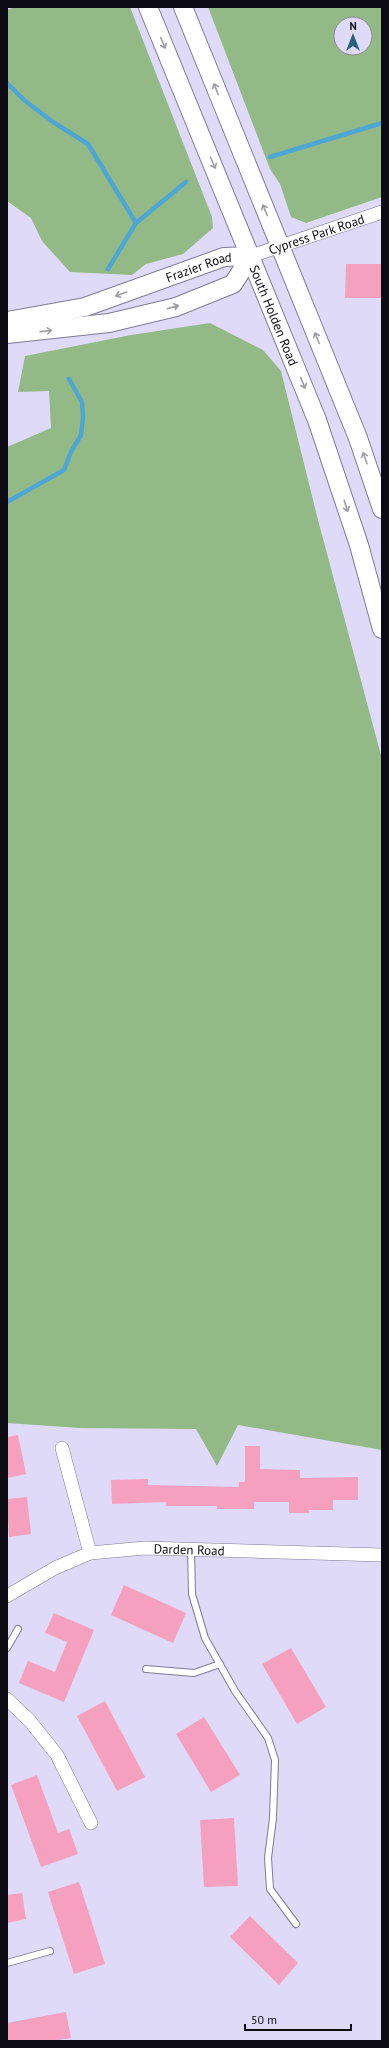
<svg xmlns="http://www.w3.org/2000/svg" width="389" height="2048" viewBox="0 0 389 2048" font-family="'PT Sans',sans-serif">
<rect width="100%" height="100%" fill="#dedaf8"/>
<g fill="#93ba86" fill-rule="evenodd">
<path d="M15,7H130L212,217L213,228L183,254L146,264L132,275L70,272L42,241L31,218L7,201V10Z"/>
<path d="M208,7H382V197L306,223L291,217L280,184L270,169ZM341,24H365V48H341Z"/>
<path d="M210,323L263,350L281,371L318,520L382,759V1450L238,1425L217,1466L196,1429L80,1428L7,1423V447L51,428L49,391L18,392L25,356L131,335Z"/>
</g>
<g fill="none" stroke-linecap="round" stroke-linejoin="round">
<g stroke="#4ea6d4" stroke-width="4.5">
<path d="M7,83L24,100L53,122L88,144L136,223"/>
<path d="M270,157L382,123"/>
<path d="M108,269L136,223L186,182"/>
<path d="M7,502L64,470L71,452L81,435L83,417L82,402L69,379"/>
</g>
</g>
<g fill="#f6a0bf">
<path d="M346,264H382V298H345Z"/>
<path d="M18,1435L26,1474L7,1478V1437Z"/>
<path d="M245,1446H260V1469L300,1470V1478L358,1477V1500H333V1510H309V1513H289V1502H254V1509H217V1506H166V1502L112,1504L111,1480L148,1479V1485L239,1487V1482H245Z"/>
<path d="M27,1497L31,1534L9,1537L7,1499Z"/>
<path d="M124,1585L186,1613L173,1643L111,1615Z"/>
<path d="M54,1613L94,1630L64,1702L19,1683L28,1661L55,1672L67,1642L45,1633Z"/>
<path d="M291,1648L326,1707L297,1724L262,1664Z"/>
<path d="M105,1701L145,1777L117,1791L77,1716Z"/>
<path d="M204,1717L240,1775L211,1792L176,1734Z"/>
<path d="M37,1775L58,1833L69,1829L78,1854L41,1867L11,1785Z"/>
<path d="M234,1818L238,1886L204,1887L200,1820Z"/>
<path d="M79,1882L105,1964L74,1974L48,1892Z"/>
<path d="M22,1893L26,1919L7,1923V1895Z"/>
<path d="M250,1916L298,1963L279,1985L230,1937Z"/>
<path d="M66,2012L71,2038L52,2041H7V2023Z"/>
</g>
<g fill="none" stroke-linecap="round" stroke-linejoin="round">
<g stroke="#7f7b95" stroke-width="8">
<g id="lane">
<path d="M191,1549L192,1594L205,1638L235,1691L268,1738L275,1760L273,1818L268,1858L270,1889L296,1924"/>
<path d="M7,1648L18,1629"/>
<path d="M146,1669L194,1673L220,1664"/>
<path d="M7,1963L50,1951"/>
</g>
</g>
<g stroke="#7f7b95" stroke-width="14">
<g id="street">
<path id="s1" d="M251,256L382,212"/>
<path d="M62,1448L90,1553"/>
<path id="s2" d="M7,1596L55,1568L90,1553L145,1548L382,1555"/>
<path d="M7,1699L30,1721L57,1755L91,1823"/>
</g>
</g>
<g stroke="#7f7b95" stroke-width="20">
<g id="secondary">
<path id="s3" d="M148,7L317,420L359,545L382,629"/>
<path d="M183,7L358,438L382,509"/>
<path id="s4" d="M7,321L85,307L224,257L251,256"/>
<path d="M7,334L109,323L176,307L233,284L251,256"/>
</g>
</g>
<use href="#lane" stroke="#fff" stroke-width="6"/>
<use href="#street" stroke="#fff" stroke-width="13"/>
<use href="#secondary" stroke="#fff" stroke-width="18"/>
</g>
<defs><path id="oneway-shaft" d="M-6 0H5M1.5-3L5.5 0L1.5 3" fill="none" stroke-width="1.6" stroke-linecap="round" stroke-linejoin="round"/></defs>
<g stroke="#9e9da1">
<use href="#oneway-shaft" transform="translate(163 43) rotate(67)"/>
<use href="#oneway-shaft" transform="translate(216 89) rotate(-112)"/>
<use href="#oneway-shaft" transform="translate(213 163) rotate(67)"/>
<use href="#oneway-shaft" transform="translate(265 210) rotate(-112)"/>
<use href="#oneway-shaft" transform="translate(121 294) rotate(160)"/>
<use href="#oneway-shaft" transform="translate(173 307) rotate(-16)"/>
<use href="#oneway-shaft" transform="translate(46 331) rotate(-7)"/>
<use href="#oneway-shaft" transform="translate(317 338) rotate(-112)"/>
<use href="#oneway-shaft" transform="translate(303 383) rotate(68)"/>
<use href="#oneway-shaft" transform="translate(365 458) rotate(-109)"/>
<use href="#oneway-shaft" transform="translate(346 506) rotate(72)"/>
</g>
<g text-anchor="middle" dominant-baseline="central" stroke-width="3" stroke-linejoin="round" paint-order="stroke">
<g font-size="13" fill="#0c0b14" stroke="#dedaf8">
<text stroke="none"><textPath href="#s1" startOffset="69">Cypress Park Road</textPath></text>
<text stroke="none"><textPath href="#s4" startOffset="200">Frazier Road</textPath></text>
<text stroke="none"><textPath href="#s3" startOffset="333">South Holden Road</textPath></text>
<text stroke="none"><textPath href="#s2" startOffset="193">Darden Road</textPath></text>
</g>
</g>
<rect width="389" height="2048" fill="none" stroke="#0c0b14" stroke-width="16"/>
<g transform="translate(353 36)"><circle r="19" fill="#dedaf8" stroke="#8a879d"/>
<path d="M0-3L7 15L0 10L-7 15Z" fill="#28617b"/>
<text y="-6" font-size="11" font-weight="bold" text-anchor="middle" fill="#0c0b14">N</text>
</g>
<path d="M245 2024v6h106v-6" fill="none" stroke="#0c0b14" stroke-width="2"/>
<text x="251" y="2024" font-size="12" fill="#0c0b14" stroke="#dedaf8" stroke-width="3" paint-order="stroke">50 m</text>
</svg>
